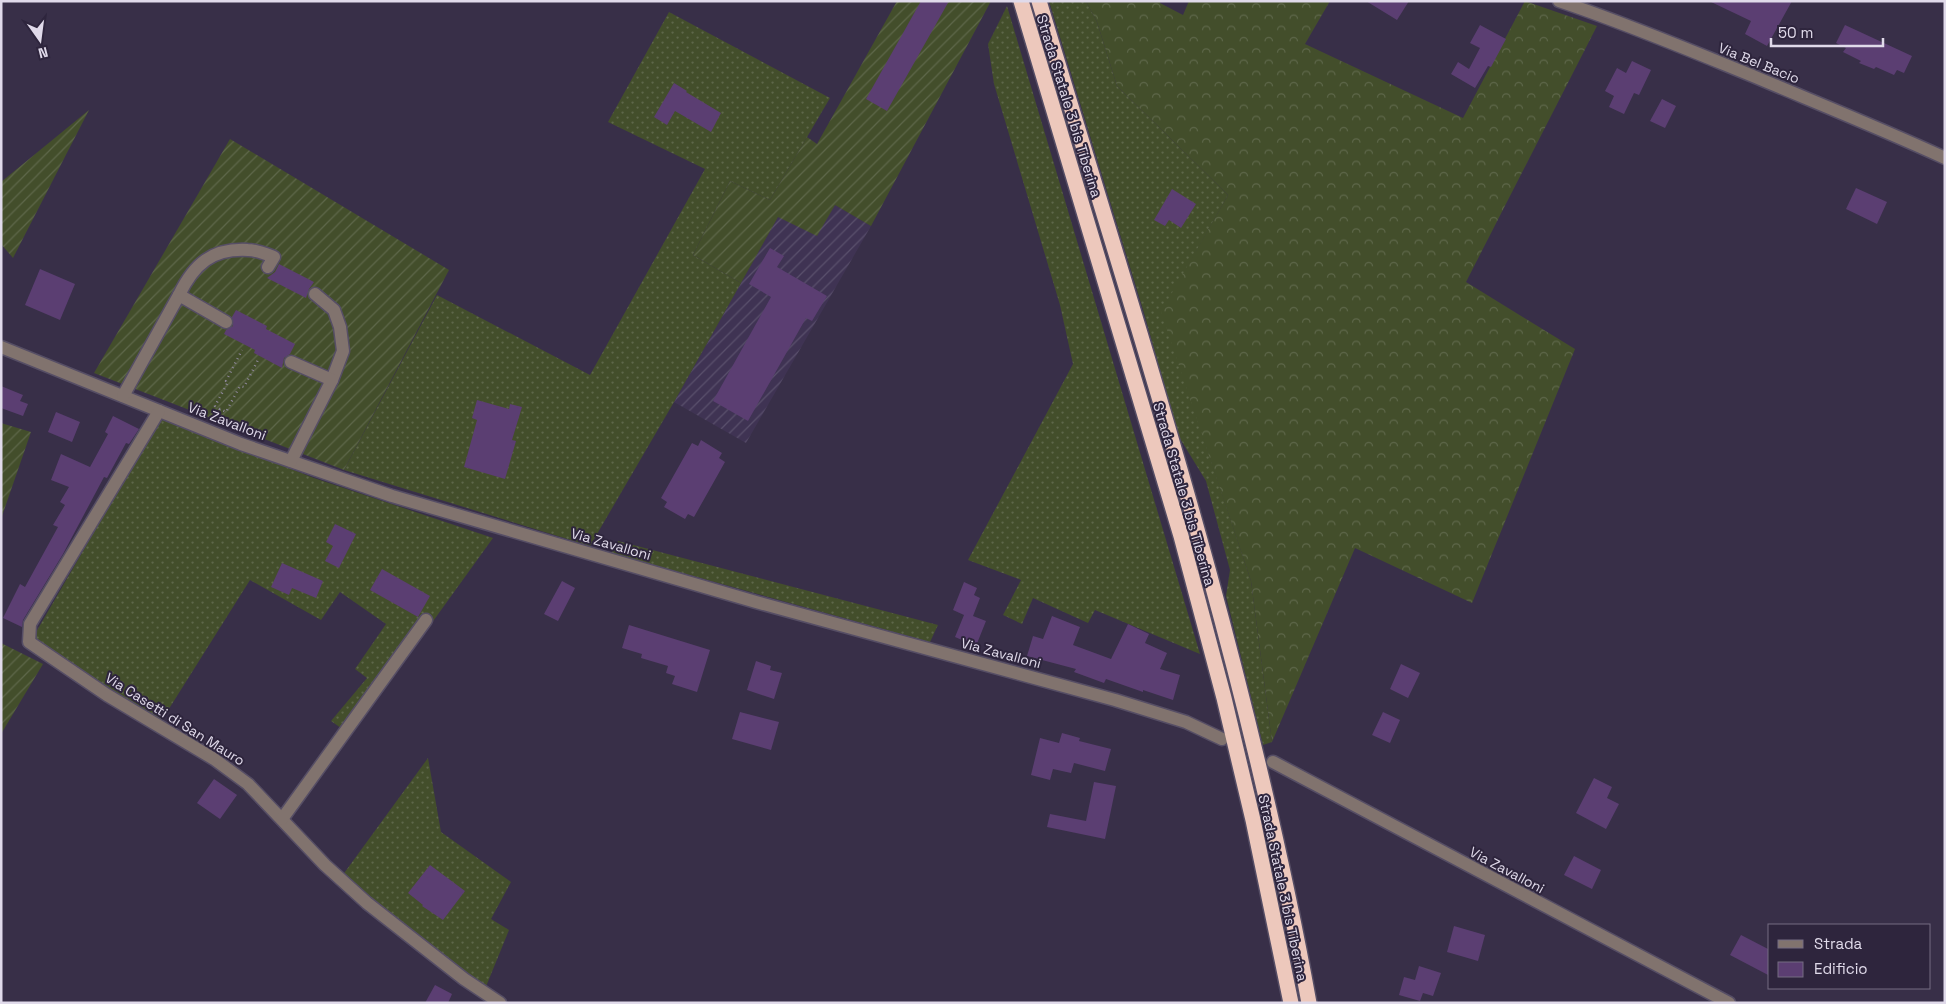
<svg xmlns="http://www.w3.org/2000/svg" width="1946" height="1004" viewBox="0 0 1946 1004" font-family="'Space Grotesk',sans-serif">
<defs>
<pattern id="industrial-furrows" width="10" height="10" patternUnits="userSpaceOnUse" patternTransform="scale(1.25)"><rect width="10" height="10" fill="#3f3353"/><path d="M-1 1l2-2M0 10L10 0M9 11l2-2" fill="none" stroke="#5a506c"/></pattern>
<pattern id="grass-dots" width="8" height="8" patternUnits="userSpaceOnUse" patternTransform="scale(1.25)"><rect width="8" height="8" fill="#434e2b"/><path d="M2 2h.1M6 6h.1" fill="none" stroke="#5e674a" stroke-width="1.8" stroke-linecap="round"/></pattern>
<pattern id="forest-crowns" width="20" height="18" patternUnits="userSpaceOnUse" patternTransform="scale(1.25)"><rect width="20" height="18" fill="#434e2b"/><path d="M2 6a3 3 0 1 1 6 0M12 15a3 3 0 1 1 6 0" fill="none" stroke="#5e674a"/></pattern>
<pattern id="garden-furrows" width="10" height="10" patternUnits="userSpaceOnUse" patternTransform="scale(1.25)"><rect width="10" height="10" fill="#434e2b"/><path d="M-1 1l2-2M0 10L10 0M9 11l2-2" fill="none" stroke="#5e674a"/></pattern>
</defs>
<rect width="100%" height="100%" fill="#382f48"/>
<path fill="url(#industrial-furrows)" d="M835,205L871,226L746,443L674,402L778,217Z"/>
<g fill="url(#grass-dots)">
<path d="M1049,1H1086L1097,22L1117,86L1228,195L1162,312L1251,581L1272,742L1263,745L1226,596L1230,570L1206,481L1179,437L1144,313Z"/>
<path d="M1007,6L1200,654L1095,610L1088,623L1033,598L1022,624L1003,615L1021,580L968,560L1073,364L1060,305L994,84L988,44Z"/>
<path d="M669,12L830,98L770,200L730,181L693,255L741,283L674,402L590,546L344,470L437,295L590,375L705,169L608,122Z"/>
<path d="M160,418L314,478L493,538L351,735L331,721L367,678L355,669L386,624L340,592L321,620L250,580L160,723L32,639Z"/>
<path d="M618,541L938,625L930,642L611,553Z"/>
<path d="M428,758L441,832L511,882L491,919L509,930L485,989L342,876Z"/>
</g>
<path fill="url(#forest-crowns)" d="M1086,1H1160V3L1183,15L1189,1H1330L1305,44L1463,118L1525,1L1597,26L1466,282L1575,349L1472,603L1355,548L1272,742L1251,581L1161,312L1228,195L1117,86L1097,22Z"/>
<g fill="url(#garden-furrows)">
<path d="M897,1H991L871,226L835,205L817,236L778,217L741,283L693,255L730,181L770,200L807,137L817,144Z"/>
<path d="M89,110L13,258L1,244V182Z"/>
<path d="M230,139L449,270L344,470L94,373Z"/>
<path d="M1,423L31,432L1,519Z"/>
<path d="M1,643L43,664L1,734Z"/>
</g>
<g fill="#5b3e72">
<path d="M921,1H949L887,111L866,99Z"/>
<path d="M1366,1H1409L1397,20Z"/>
<path d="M1709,1H1792L1767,46L1745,34L1751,21Z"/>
<path d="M1480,25L1506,39L1491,67L1488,66L1475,88L1451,74L1458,62L1469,69L1480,48L1470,43Z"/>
<path d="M1845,25L1912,56L1904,73L1897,70L1894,75L1876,67L1874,69L1859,63L1861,61L1843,52L1846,48L1836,43Z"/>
<path d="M1632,61L1651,70L1639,95L1634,93L1624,114L1609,107L1614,96L1605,91L1617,68L1626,73Z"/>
<path d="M674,83L687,91L686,92L721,113L711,132L675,111L667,125L654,117Z"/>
<path d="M1662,99L1676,106L1665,128L1650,121Z"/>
<path d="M1856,188L1887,202L1877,224L1846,209Z"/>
<path d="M1172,189L1196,204L1181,228L1169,220L1165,226L1154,220Z"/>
<path d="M770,248L784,256L777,267L827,296L812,321L806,318L748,421L713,401L771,297L749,284Z"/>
<path d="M279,264L314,282L309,289L306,298L267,278L275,272Z"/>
<path d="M40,269L75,284L60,320L25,305Z"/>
<path d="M236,310L267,326L266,329L295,344L290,354L284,358L282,368L254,353L255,350L224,334L226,330L233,326L232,317Z"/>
<path d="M1,386L23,395L20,401L28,404L23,416L1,408Z"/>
<path d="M477,400L509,409L510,404L522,407L512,440L516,441L505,479L464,467L477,420L472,418Z"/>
<path d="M56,412L80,422L72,442L48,432Z"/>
<path d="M113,416L139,429L129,444L126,443L107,478L104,477L63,554L23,620L22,627L3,618L20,584L25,587L58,527L53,525L65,505L60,502L69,487L51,480L61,454L90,467L108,434L105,432Z"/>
<path d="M701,440L722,453L719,458L725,462L694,517L688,514L685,519L664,507L667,502L661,498L692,443L698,446Z"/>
<path d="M335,524L356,534L339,568L325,561L333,546L326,542Z"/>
<path d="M282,563L323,581L316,598L292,588L289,595L271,587Z"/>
<path d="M382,569L430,596L418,617L370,590Z"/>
<path d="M562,581L575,588L558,621L544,614Z"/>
<path d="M964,582L977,588L974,595L980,598L973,616L986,621L976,646L955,637L964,615L953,610Z"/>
<path d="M1052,616L1080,627L1073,645L1111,659L1128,624L1149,634L1145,643L1167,653L1160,669L1180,675L1173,700L1143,690V692L1106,679L1104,683L1074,672L1076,669L1027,656L1033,636L1043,639Z"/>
<path d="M629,625L710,650L697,692L672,684L675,676L666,673L668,666L641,658L642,654L622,648Z"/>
<path d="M756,661L771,666L770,670L782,673L774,699L747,690Z"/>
<path d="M1401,664L1420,673L1408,698L1390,689Z"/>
<path d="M740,712L779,722L771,750L732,739Z"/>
<path d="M1383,712L1400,720L1390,743L1372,735Z"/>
<path d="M1062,733L1080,738L1079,741L1111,749L1105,771L1074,763L1071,773L1053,769L1050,780L1031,775L1040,738L1059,743Z"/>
<path d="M1594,778L1612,787L1607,798L1619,804L1606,829L1576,813Z"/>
<path d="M214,779L237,795L220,819L197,803Z"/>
<path d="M1094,782L1116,786L1105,839L1047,827L1050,814L1086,821Z"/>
<path d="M1574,856L1601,870L1592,889L1564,875Z"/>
<path d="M430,865L465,891L443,920L422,906L423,905L408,893Z"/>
<path d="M1454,926L1485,935L1478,961L1447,952Z"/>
<path d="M1741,935L1770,950V976L1730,955Z"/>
<path d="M1419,966L1441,973L1433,996L1423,993L1420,1001L1399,995L1404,977L1415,980Z"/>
<path d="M435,985L452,994L448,1003H425Z"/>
</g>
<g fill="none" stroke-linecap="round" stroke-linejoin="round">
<g stroke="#564e65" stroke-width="15">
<g id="minor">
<path d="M1559,1C1625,23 1689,50 1753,76C1817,103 1882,129 1945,158"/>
<path d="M315,294L334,310L340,327L343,351L332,380"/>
<path d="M179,295C194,264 212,248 248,250C256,250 266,254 274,257L268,267"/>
<path d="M1,347L241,444L392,496L756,602L1115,700L1186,722L1222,739"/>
<path d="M291,362L332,380L291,461"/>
<path d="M123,396L179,295L226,322"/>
<path d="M159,411L30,624L29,642L107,695L214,759L248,784L325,865L367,903L464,979L500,1003"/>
<path d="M1273,762L1729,1003"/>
<path d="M282,819L426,620"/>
</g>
</g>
<g stroke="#564e65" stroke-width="18">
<g id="highway">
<path d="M1021,1L1181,536L1224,698L1253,820L1291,1003"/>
<path d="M1039,1C1139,332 1247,662 1309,1003"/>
</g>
</g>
<g stroke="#90899d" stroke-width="2.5" stroke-dasharray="1 4" stroke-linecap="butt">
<path d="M220,409L215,406L228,382L226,381L242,350"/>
<path d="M215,419L220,409L226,412L240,386L244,387L258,360"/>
</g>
<use href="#minor" stroke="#81736e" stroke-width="12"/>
<use href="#highway" stroke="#edc8bc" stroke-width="15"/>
</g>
<g text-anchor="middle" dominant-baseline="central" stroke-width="4" stroke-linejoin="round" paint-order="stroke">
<g font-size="14" fill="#e0daea" stroke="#2e253d">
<text transform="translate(1759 63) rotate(22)">Via Bel Bacio</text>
<text transform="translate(1069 106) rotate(73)">Strada Statale 3 bis Tiberina</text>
<text transform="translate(227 421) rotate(21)">Via Zavalloni</text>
<text transform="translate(1184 494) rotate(74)">Strada Statale 3 bis Tiberina</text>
<text transform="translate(611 544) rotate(16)">Via Zavalloni</text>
<text transform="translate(1001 653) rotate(15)">Via Zavalloni</text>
<text transform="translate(175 719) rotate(32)">Via Casetti di San Mauro</text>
<text transform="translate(1507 870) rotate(28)">Via Zavalloni</text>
<text transform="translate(1283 888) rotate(78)">Strada Statale 3 bis Tiberina</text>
</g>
</g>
<rect width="1946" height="1004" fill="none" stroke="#e0daea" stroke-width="5"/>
<rect x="1768" y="924" width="162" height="65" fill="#2e253d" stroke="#756d82"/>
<rect x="1778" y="940" width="25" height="8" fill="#81736e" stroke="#756d82"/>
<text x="1814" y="949" font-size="15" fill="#e0daea">Strada</text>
<rect x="1778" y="962" width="25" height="15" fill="#5b3e72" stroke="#756d82"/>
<text x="1814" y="974" font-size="15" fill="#e0daea">Edificio</text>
<g transform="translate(40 40) rotate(166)" stroke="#2e253d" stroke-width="4" paint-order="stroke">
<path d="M0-4L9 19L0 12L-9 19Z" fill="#e0daea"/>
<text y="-8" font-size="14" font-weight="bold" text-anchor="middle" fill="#e0daea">N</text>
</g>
<path d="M1771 38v8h112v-8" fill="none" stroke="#e0daea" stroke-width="2.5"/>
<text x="1778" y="38" font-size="15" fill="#e0daea" stroke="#2e253d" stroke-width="4" paint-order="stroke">50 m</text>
</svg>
